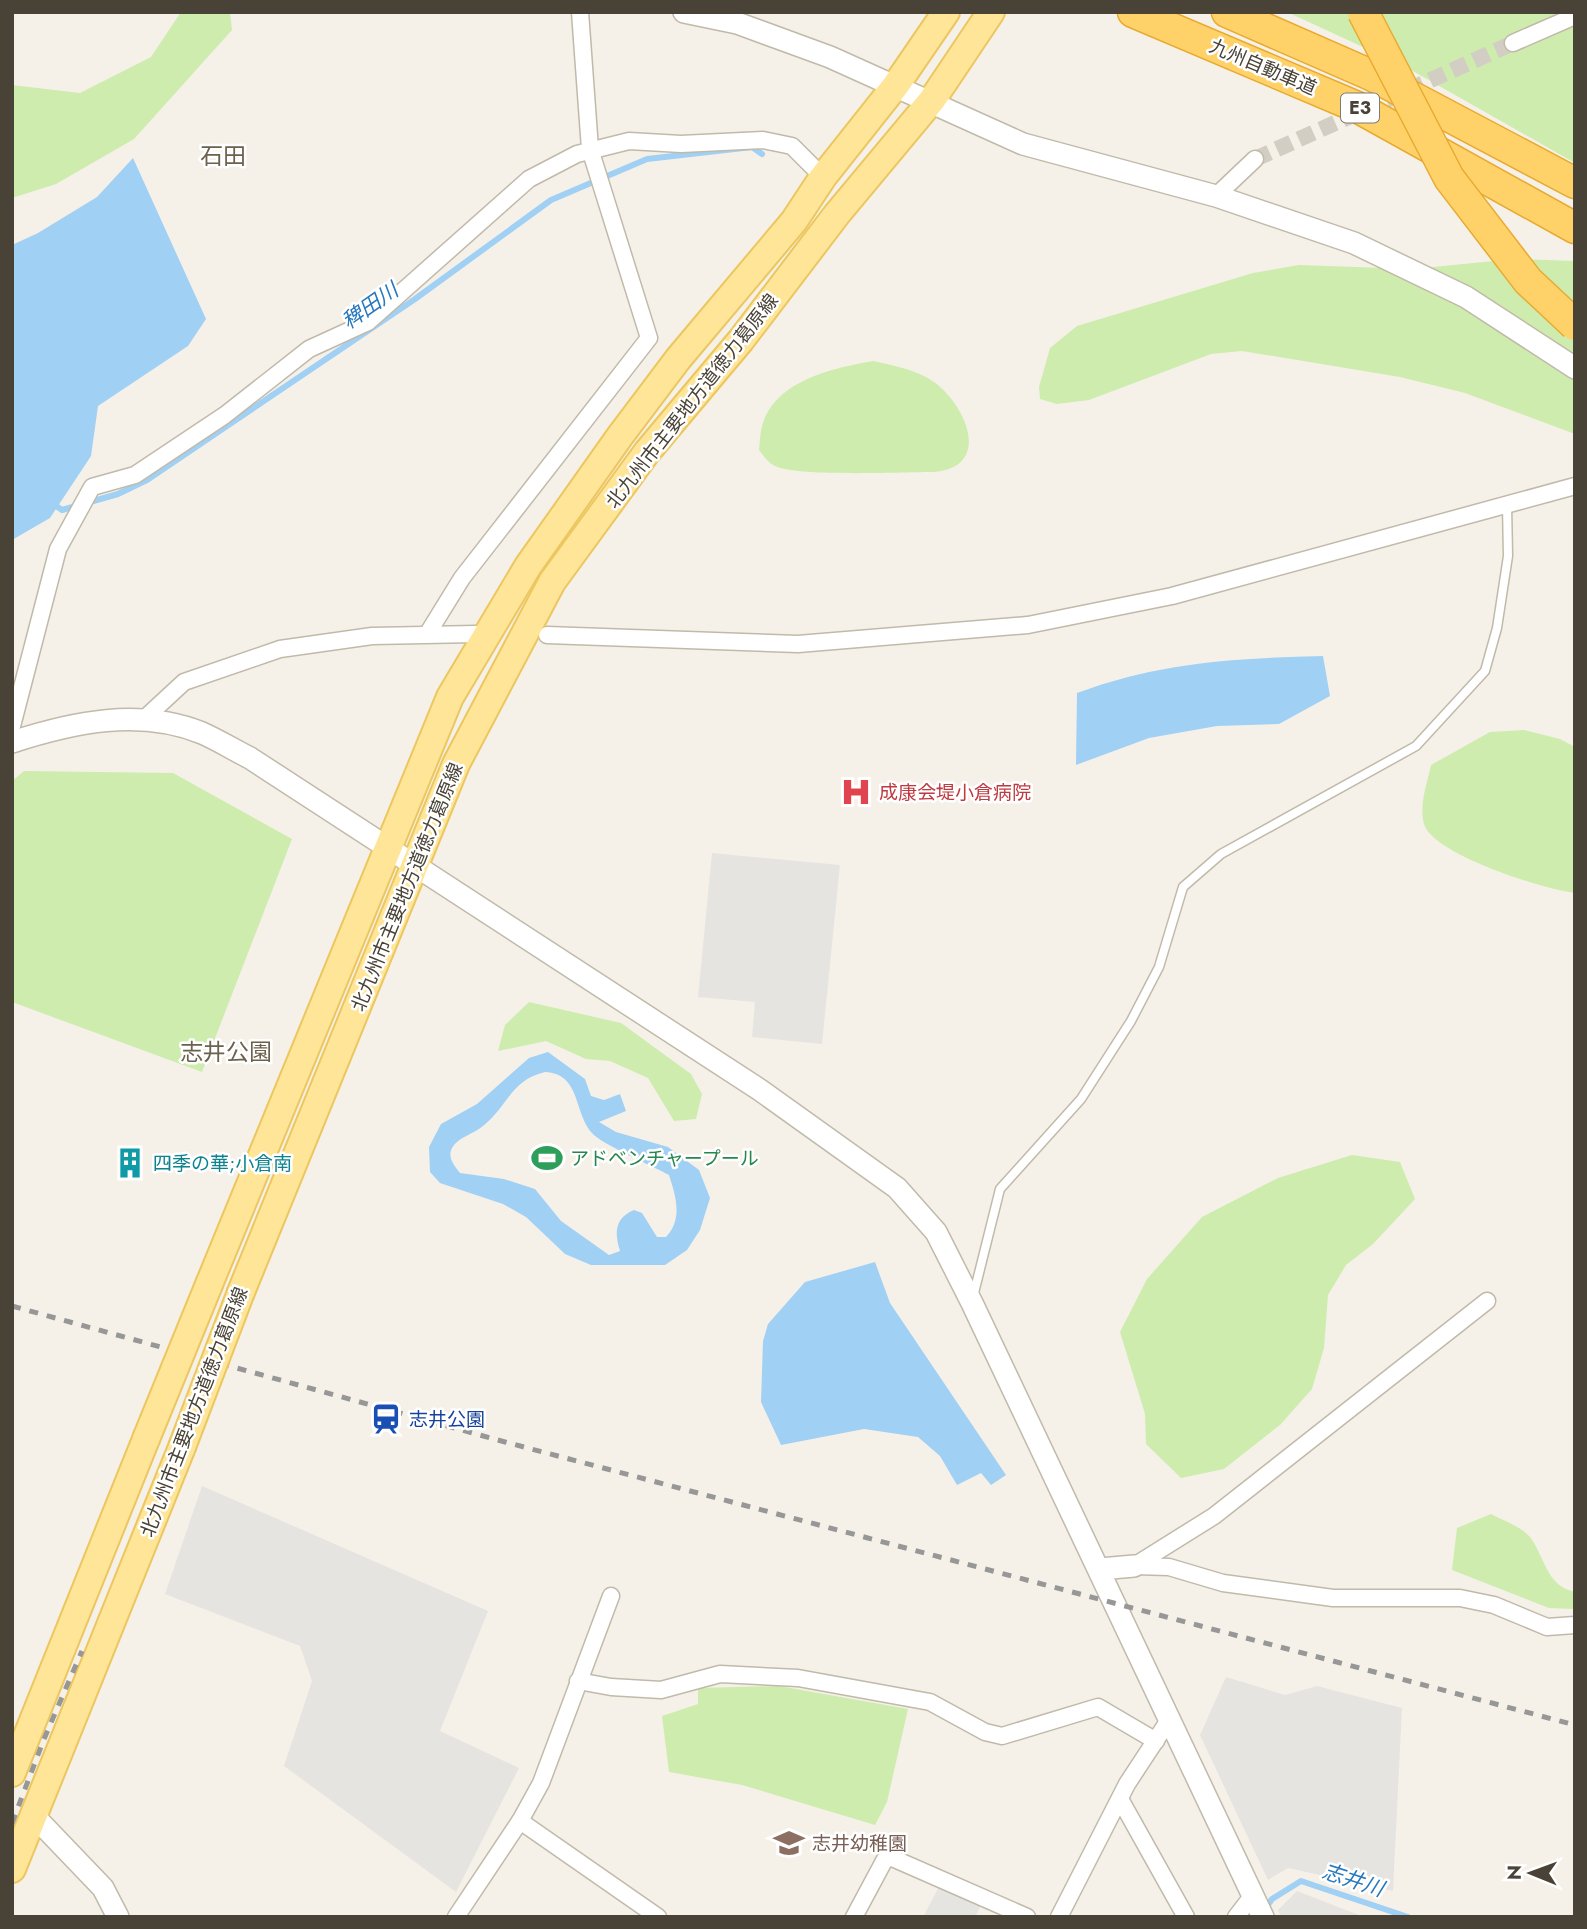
<svg xmlns="http://www.w3.org/2000/svg" width="1587" height="1929" viewBox="0 0 1587 1929" font-family="Jost,'Noto Sans JP',sans-serif">
<rect width="100%" height="100%" fill="#f5f1e8"/>
<g fill="#ceecae">
<path d="M181,12H230L232,30L134,139L56,184L12,198V85L80,93L151,57Z"/>
<path d="M1287,12H1575V163L1404,66Z"/>
<path d="M1514,259L1575,261V434L1465,393L1400,377L1242,351L1211,354L1089,400L1057,404L1040,399L1039,387L1050,348L1077,326L1253,273L1299,265L1413,269Z"/>
<path d="M873,361C895,366 915,369 934,382C966,405 993,467 934,472C903,472 797,477 775,466C768,463 764,456 759,450C760,442 760,431 763,423C777,380 834,368 873,361Z"/>
<path d="M1524,730L1560,739L1575,747V893C1545,890 1432,854 1424,824C1419,804 1427,784 1431,765L1490,732Z"/>
<path d="M24,771L173,773L292,839L202,1072L12,1002V781Z"/>
<path d="M529,1002L621,1023L691,1074L702,1094L696,1119L674,1121L648,1078L610,1061L586,1059L546,1041L498,1051L505,1025Z"/>
<path d="M1352,1155L1400,1162L1415,1199L1373,1244L1346,1265L1328,1295L1324,1348L1312,1389L1280,1425L1224,1469L1181,1478L1146,1444L1145,1414L1120,1332L1147,1279L1202,1217L1278,1178Z"/>
<path d="M1491,1514C1502,1520 1522,1527 1530,1537C1545,1557 1546,1586 1575,1592L1574,1609L1549,1608L1452,1570L1457,1528Z"/>
<path d="M779,1686L908,1709L887,1802L875,1825L742,1785L669,1772L662,1716L698,1704V1688Z"/>
</g>
<g fill="#e6e4e0">
<path d="M712,853L840,865L822,1044L752,1037L755,1002L698,997Z"/>
<path d="M202,1486L488,1611L440,1731L519,1768L456,1892L284,1766L312,1681L300,1646L165,1594Z"/>
<path d="M1226,1677L1285,1695L1317,1686L1402,1708L1393,1891L1288,1868L1268,1880L1200,1735Z"/>
<path d="M940,1885L981,1905L975,1917H923Z"/>
<path d="M1297,1891L1364,1917H1281L1278,1910Z"/>
</g>
<g fill="#a1d0f5" fill-rule="evenodd">
<path d="M133,158L206,319L188,346L98,406L91,456L50,518L12,540V245L38,233L97,197Z"/>
<path d="M1323,656L1330,696L1279,724L1217,726L1149,738L1076,765L1077,693C1160,662 1237,658 1323,656Z"/>
<path d="M548,1052L585,1079L591,1096L604,1100L620,1094L626,1111L599,1122L616,1132L668,1147L699,1170L710,1198L700,1230L687,1250L665,1265H591L565,1254L526,1217L503,1204L440,1183L430,1172L429,1147L441,1124L477,1104L529,1058ZM545,1072C581,1074 573,1111 592,1133C601,1144 653,1166 669,1175C676,1197 683,1219 666,1237H657L642,1213L634,1210C615,1218 614,1232 620,1251L609,1255L561,1221L535,1189L504,1179L460,1173C455,1166 447,1158 452,1148C458,1137 474,1134 483,1126C508,1106 511,1080 545,1072Z"/>
<path d="M875,1262L890,1303L1006,1475L991,1485L981,1473L957,1485L940,1456L918,1437L864,1429L781,1445L761,1402L763,1341L768,1324L805,1282Z"/>
</g>
<g fill="none" stroke-linecap="round" stroke-linejoin="round">
<g stroke="#a1d0f5" stroke-width="6">
<path d="M52,503L62,510L118,494L147,480L415,299L551,200L647,159L752,147L762,154"/>
<path d="M1265,1909L1272,1899L1301,1881L1408,1917"/>
</g>
<path stroke="#d3cec4" stroke-width="16" stroke-dasharray="16 8" stroke-linecap="butt" d="M1255,159L1513,43"/>
<g stroke="#c1baaa" stroke-width="11">
<path id="service" d="M973,1297L1000,1189L1081,1099L1131,1021L1159,967L1183,887L1221,854L1416,746L1485,671L1497,628L1508,556L1507,505"/>
</g>
<g stroke="#c1baaa" stroke-width="19">
<g id="minor">
<path d="M1513,43L1575,16"/>
<path d="M1216,196L1255,159"/>
<path d="M428,633L462,578L649,338L590,149L580,12"/>
<path d="M547,635L798,644L1028,625L1172,596L1575,486"/>
<path d="M144,719L184,682L280,649L372,636L476,634"/>
<path d="M12,726L58,549L92,487L135,475L225,415L309,349L368,322L529,179L577,154L629,141L681,144L763,140L792,146L823,177"/>
<path d="M1134,1566L1169,1567L1223,1583L1333,1598H1460L1494,1605L1547,1627L1575,1625"/>
<path d="M1134,1566L1214,1516L1487,1301"/>
<path d="M578,1681L611,1687L661,1690L720,1674L798,1678L930,1702L985,1732L1002,1736L1098,1707L1156,1741"/>
<path d="M1120,1799L1186,1917"/>
<path d="M520,1821L658,1917"/>
<path d="M456,1917L520,1821L541,1783L611,1596"/>
<path d="M854,1917L884,1861L890,1857L1027,1917"/>
<path d="M1059,1917L1127,1784L1169,1720"/>
<path d="M1236,1917L1253,1895"/>
</g>
</g>
<g stroke="#c1baaa" stroke-width="24">
<g id="tertiary">
<path d="M684,12L737,23L830,57L1023,144L1216,196L1354,243L1466,297L1575,368"/>
<path d="M12,742C74,722 139,708 202,733C218,740 234,750 250,758L760,1090L897,1188L936,1232L972,1303L1263,1917"/>
<path d="M1100,1569L1134,1566"/>
<path d="M34,1816L103,1888L118,1917"/>
</g>
</g>
<g stroke="#ecc65f" stroke-width="30">
<g id="primary">
<path d="M210,1282L450,697L528,566L620,436L678,359L794,221L823,177L896,85L946,12"/>
<path d="M241,1292L456,764L552,582L647,452L741,340L837,214L932,100L991,12"/>
<path d="M12,1773L146,1439"/>
<path d="M12,1869L182,1447"/>
</g>
</g>
<g stroke="#e8aa2f" stroke-width="33">
<g id="motorway">
<path d="M1133,12L1357,107L1575,228"/>
<path d="M1227,12L1371,75L1575,183"/>
</g>
</g>
<use href="#service" stroke="#fff" stroke-width="8"/>
<use href="#minor" stroke="#fff" stroke-width="16"/>
<use href="#tertiary" stroke="#fff" stroke-width="21"/>
<use href="#primary" stroke="#ffe597" stroke-width="26"/>
<use href="#motorway" stroke="#ffd269" stroke-width="30"/>
<g stroke="#979797" stroke-width="5" stroke-dasharray="9 9" stroke-linecap="butt">
<path d="M12,1306L505,1442L1575,1725"/>
<path d="M12,1823L44,1739L82,1651"/>
</g>
<g stroke="#ecc65f" stroke-width="30" stroke-linecap="butt">
<g id="primary-bridge">
<path d="M146,1439L210,1282"/>
<path d="M182,1447L241,1292"/>
</g>
</g>
<g stroke="#e8aa2f" stroke-width="33" stroke-linecap="butt">
<path id="motorway-bridge" d="M1363,12L1449,178L1528,281L1575,325"/>
</g>
<use href="#primary-bridge" stroke="#ffe597" stroke-width="26"/>
<use href="#motorway-bridge" stroke="#ffd269" stroke-width="30"/>
</g>
<defs>
<g id="hospital-bare" transform="scale(2.415)"><path d="M-5-5h3v3.5h4V-5h3V5h-3V1.5h-4V5h-3Z" fill="#e0444e" stroke="#fff" stroke-width="2.5" paint-order="stroke"/></g>
<g id="stadium-bare" transform="scale(2.415)"><path d="M0-5a6.5 5 0 1 0 0 10a6.5 5 0 1 0 0-10ZM-3.5-1.8h7v3.6h-7Z" fill="#2e9e5b" stroke="#fff" stroke-width="2.5" paint-order="stroke"/></g>
<g id="building-bare" transform="scale(2.415)"><path d="M-4-6H4V6H1V3H-1V6H-4ZM-2.5-4.3h1.7v1.8h-1.7ZM.8-4.3h1.7v1.8H.8ZM-2.5-1h1.7V.8h-1.7ZM.8-1h1.7V.8H.8Z" fill="#0f9aa8" stroke="#fff" stroke-width="2.5" paint-order="stroke"/></g>
<g id="station-bare" transform="scale(2.415)"><path d="M-3-6H3Q5-6 5-4V2Q5 4 3 4L4.5 6H3L1.5 4h-3L-3 6H-4.5L-3 4Q-5 4-5 2V-4Q-5-6-3-6ZM-3.5-4v3h7v-3ZM-3.5 1v1.5H-2V1ZM2 1v1.5H3.5V1Z" fill="#1a4fb4" stroke="#fff" stroke-width="2.5" paint-order="stroke"/></g>
<g id="school-bare" transform="scale(2.415)"><path d="M0-5L7-2L0 1L-7-2ZM-4 1L0 2.5L4 1V4Q0 6-4 4Z" fill="#8d6e63" stroke="#fff" stroke-width="2.5" paint-order="stroke"/></g>
</defs>
<g fill-rule="evenodd">
<use href="#hospital-bare" x="856" y="792"/>
<use href="#stadium-bare" x="547" y="1158"/>
<use href="#building-bare" x="130" y="1163"/>
<use href="#station-bare" x="386" y="1419"/>
<use href="#school-bare" x="789" y="1843"/>
</g>
<g text-anchor="middle" dominant-baseline="central" stroke-width="5" stroke-linejoin="round" paint-order="stroke">
<rect fill="#fff" stroke="#807b72" stroke-width="2" x="1341" y="93.5" width="38" height="29" rx="5"/>
<g font-size="18" font-weight="bold" fill="#494236">
<text x="1360" y="108">E3</text>
</g>
<g font-size="19" fill="#494236" stroke="#fff">
<text transform="translate(1263 67) rotate(23)">九州自動車道</text>
<text transform="translate(692 401) rotate(-52)">北九州市主要地方道徳力葛原線</text>
<text transform="translate(407 887) rotate(-68)">北九州市主要地方道徳力葛原線</text>
<text transform="translate(194 1412) rotate(-69)">北九州市主要地方道徳力葛原線</text>
</g>
<g font-size="19" fill="#be3a42" stroke="#fff" text-anchor="start">
<text x="879" y="792">成康会堤小倉病院</text>
</g>
<g font-size="19" fill="#27864d" stroke="#fff" text-anchor="start">
<text x="570" y="1158">アドベンチャープール</text>
</g>
<g font-size="19" fill="#0d838f" stroke="#fff" text-anchor="start">
<text x="153" y="1163">四季の華;小倉南</text>
</g>
<g font-size="19" fill="#164399" stroke="#fff" text-anchor="start">
<text x="409" y="1419">志井公園</text>
</g>
<g font-size="19" fill="#785e54" stroke="#fff" text-anchor="start">
<text x="812" y="1843">志井幼稚園</text>
</g>
<g font-size="21" font-style="italic" fill="#2778bd" stroke="#fff">
<text transform="translate(370 306) rotate(-35)">稗田川</text>
<text transform="translate(1353 1880) rotate(18)">志井川</text>
</g>
<g font-size="23" fill="#6c614c" stroke="#fff">
<text x="223" y="156">石田</text>
<text x="226" y="1052">志井公園</text>
</g>
</g>
<rect width="1587" height="1929" fill="none" stroke="#494236" stroke-width="28"/>
<g transform="translate(1531 1873) rotate(271)" stroke="#ffffff" stroke-width="5" paint-order="stroke">
<path d="M0-5L12 26L0 18L-12 26Z" fill="#494236"/>
<text y="-10" font-size="19" font-weight="bold" text-anchor="middle" fill="#494236">N</text>
</g>
</svg>
